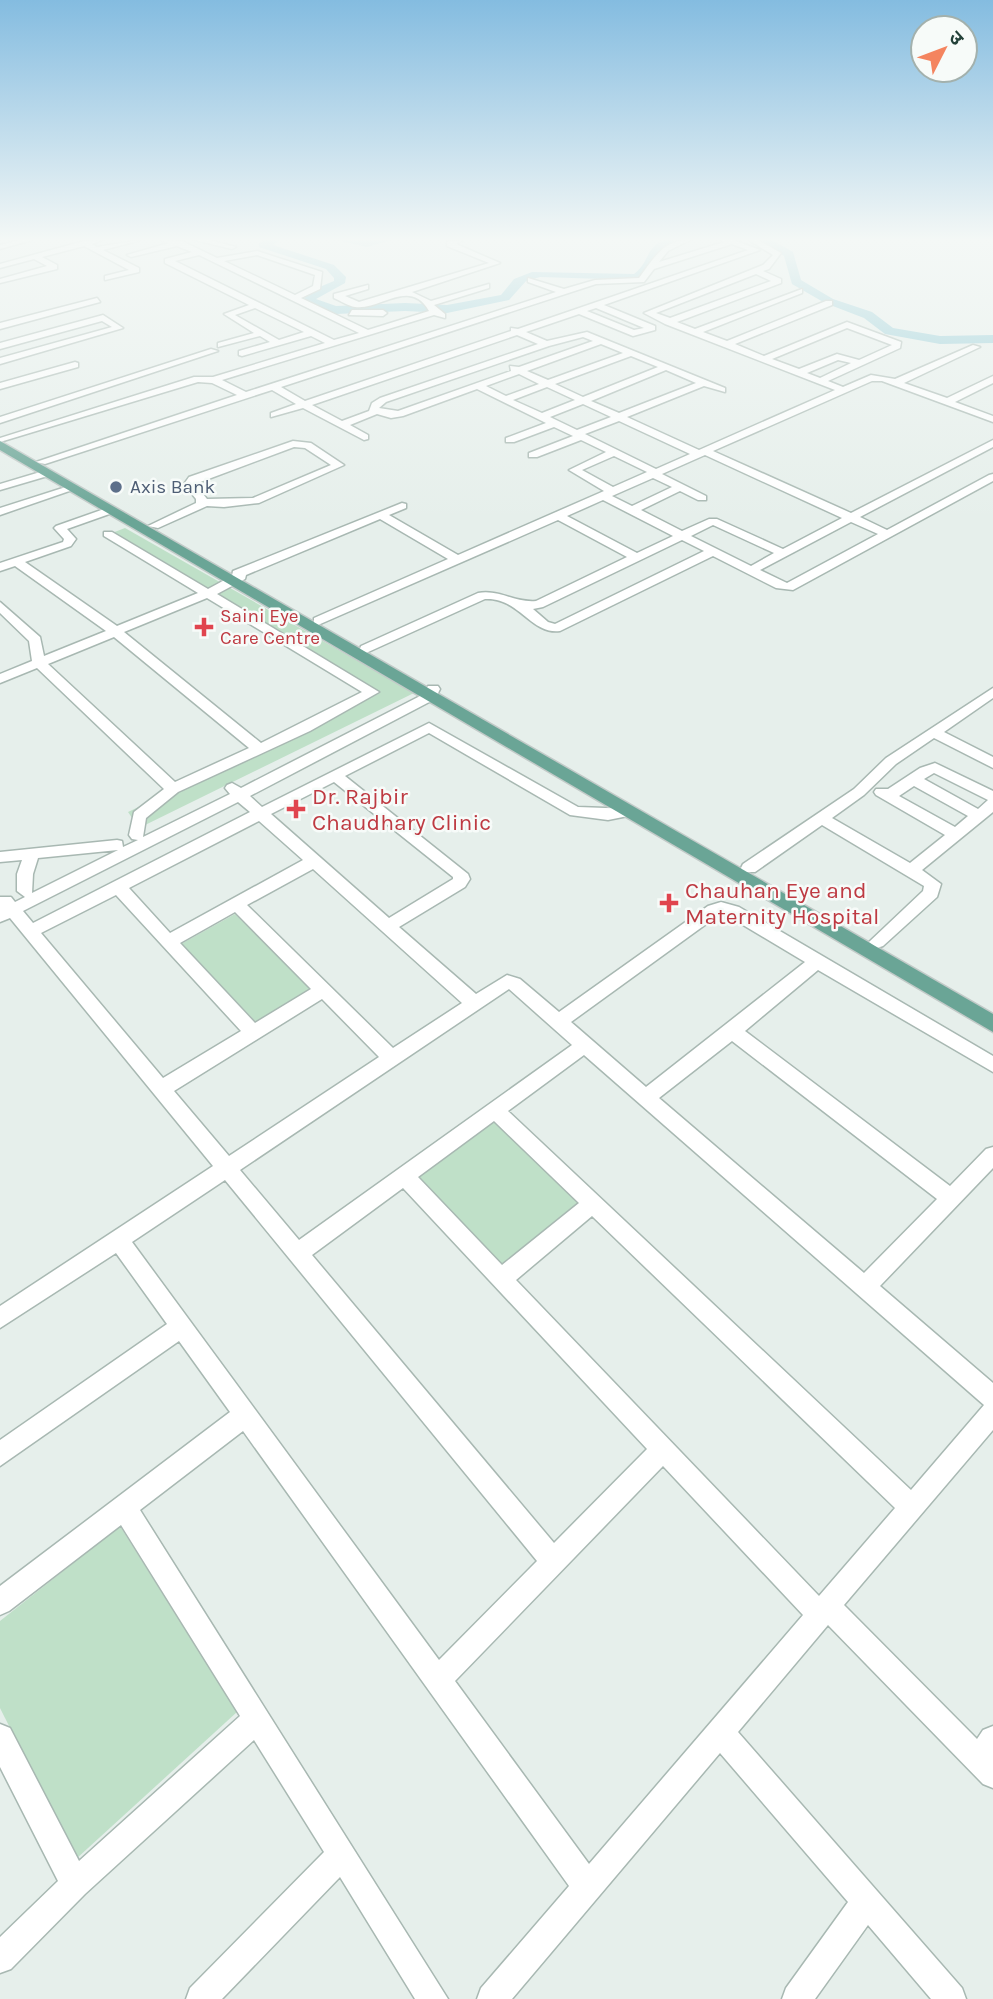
<svg xmlns="http://www.w3.org/2000/svg" width="993" height="1999" viewBox="0 0 993 1999" font-family="Karla,'Noto Sans Devanagari',sans-serif">
<rect width="100%" height="100%" fill="#e6efeb"/>
<g fill="#bfe0c8">
<path d="M125,528L414,693L139,828L128,812L380,693L112,533Z"/>
<path d="M235,914L312,990L257,1023L181,944Z"/>
<path d="M494,1122L579,1202L502,1266L418,1178Z"/>
<path d="M120,1526L237,1712L76,1859L0,1708V1621Z"/>
</g>
<g fill="none" stroke-linecap="round" stroke-linejoin="round">
<g fill="#8ec9d4" fill-rule="evenodd">
<path d="M266,240H280L273,245L334,265L346,277L345,283L316,299L336,306L405,303L447,305L501,295L514,279L532,272L634,274C652,261 645,239 675,240L657,254L647,274L636,280L540,277L526,281L509,300L447,313L405,311L336,314L310,306L304,299L310,291L334,281V278L326,269L259,247V243Z"/>
<path d="M336,240H392L367,247Z"/>
<path d="M760,240H772L793,252L801,280L833,299L872,312L893,328L940,336L993,335V343L940,344L885,334L864,318L825,303L792,284L784,256Z"/>
</g>
<g stroke="#a8b8b2" stroke-width="3">
<g id="minor">
<path d="M19,240H32L0,249V245Z"/>
<path d="M102,240L92,244L97,247L141,240L103,250L139,268V272L105,280V276L129,270L84,246L42,257L57,265V269L0,283V279L47,266L34,259L0,268V264L84,241Z"/>
<path d="M161,240L182,241L217,258L257,251L322,272L320,289L301,298L368,330L429,311C410,277 379,311 355,307C348,306 341,301 334,298V294L368,285V289L345,296L359,302L489,263L447,246V242L463,240L456,244L500,263L412,292L431,301L489,284V288L434,305L445,314V318L434,315L222,380L246,392L556,292L528,282V278L564,289L595,280L639,278C653,259 664,239 690,240L668,251L659,262L724,242L722,240H733L760,250L604,305L655,326V330L633,336L579,314L526,332L547,341L587,332L725,388V392L704,386L627,417L699,450L835,390L665,324L644,313L763,265L773,255L749,240H758L781,253L769,269L763,271L781,279V283L677,322L695,329L802,289V293L703,332L727,341L826,301H832V305L735,344L764,356L847,322L901,342L900,348L828,381L843,387L871,375L895,379L973,345L980,347L904,383L947,398L993,376V383L955,402L993,416V422L882,381H872L713,451L851,513L993,440V447L860,517L887,530L989,475L993,474V481L793,590L776,588L713,556L560,631C531,635 519,597 485,599L366,653L360,649L361,646L478,593C499,589 515,603 536,601L627,557L558,520L318,625L314,624V618L448,559L380,519L246,575L245,579L217,594L379,692L310,731L178,792L146,818L143,837L230,794L225,788L227,785L232,783L241,788L424,694L428,686H438L440,689L435,699L250,796L262,807L429,723L578,807L633,809L636,812L633,815L608,820L570,815L429,733L345,776L468,874L470,879L465,887L399,927L476,994L507,975L520,979L559,1012L708,906L721,902L739,907L993,1056V1072L818,970L745,1031L950,1186L986,1149L993,1147V1168L880,1286L993,1383V1430L844,1605L977,1739L983,1730L993,1726V1788L983,1784L828,1625L738,1732L962,1988L966,1999H931L868,1925L815,1999H782L786,1988L848,1902L720,1753L512,1999H477L481,1988L569,1886L243,1431L140,1510L448,1999H415L340,1877L222,1999H186L190,1988L324,1852L254,1740L85,1894L11,1969L0,1973V1937L58,1881L0,1767V1724L10,1728L79,1861L240,1716L121,1525L9,1611L0,1615V1586L230,1412L179,1341L0,1466V1440L167,1324L116,1253L0,1328V1306L213,1166L10,918L0,922V897H11L15,902L25,897L17,891V874L22,860L0,862V852L117,840L122,841L123,847L138,840L132,839L129,835L134,812L164,789L37,668L0,683V674L32,661L29,641L0,613V602L40,637L44,656L106,631L15,566L0,571V563L63,542L64,539L54,528L56,526L107,508H115V512L67,529L76,539L71,546L25,562L117,626L198,593L104,536V532H112L208,589L232,576L233,571L402,503L406,504V508L389,515L458,555L604,491L569,470L606,452L581,440L537,457H529V453L573,436L554,427L514,442H506V438L546,423L477,389L403,416L391,418L377,414L350,425L368,435V439L364,440L303,408L271,417V413L296,404L272,390L45,464L36,462L237,395L212,383L198,382L0,442V438L194,377H213L325,343L311,336L242,356L239,355V351L270,342L260,336L218,347V343L254,333L224,314L249,305L165,263V259L192,252L177,246L131,257L127,255L169,243ZM732,244L748,250L518,329L511,328V331L305,401L281,387L596,284L644,282L654,269ZM199,255L359,333L334,340L175,261ZM257,255L315,275L313,286L295,295L224,261ZM756,274L771,281L670,318L656,313ZM255,308L304,332L279,340L235,315ZM596,308L644,328L634,330L587,311ZM847,328L892,345L859,360L837,354L799,369L772,359ZM517,335L538,344L380,398L372,403L369,411L342,421L312,405ZM583,337L593,341L519,367L510,366L511,371L398,411L379,408L386,402L549,346ZM601,344L623,353L548,380L527,371ZM631,356L658,367L583,397L555,384ZM838,360L851,363L820,378L807,373ZM666,370L696,383L619,413L591,401ZM519,374L539,384L506,396L486,386ZM547,387L575,400L542,413L513,400ZM583,404L611,417L577,430L550,417ZM619,421L690,454L656,469L585,434ZM705,455L842,518L783,549L717,519H709L682,531L641,510L680,491L698,500H706V496L662,474ZM614,456L647,472L613,487L582,470ZM653,478L672,487L632,506L612,496ZM603,500L673,536L637,553L567,516ZM851,522L878,534L787,583L760,570ZM713,525L774,553L751,566L691,536ZM682,540L704,551L555,624L548,622L533,609L543,607ZM207,598L362,692L261,743L124,632ZM114,637L249,748L175,782L48,664ZM334,782L453,877V879L389,918L271,814ZM238,802L250,812L33,923L23,911ZM259,821L303,860L170,933L129,888ZM118,850L32,893L33,874L38,858ZM313,869L462,1003L393,1048L247,905ZM116,895L241,1031L163,1078L41,933ZM235,912L311,989L255,1023L180,943ZM720,914L728,916L805,962L646,1087L571,1022ZM509,989L572,1045L299,1240L240,1170ZM322,999L379,1057L229,1156L174,1091ZM732,1041L937,1199L864,1273L659,1098ZM584,1055L984,1405L911,1490L508,1111ZM494,1121L579,1203L502,1265L418,1177ZM225,1180L537,1561L439,1660L132,1242ZM403,1188L647,1449L554,1543L312,1255ZM592,1216L895,1508L819,1596L516,1280ZM663,1466L803,1615L589,1864L455,1681Z"/>
<path d="M195,240H209L236,247L232,249Z"/>
<path d="M97,298L100,302L0,329V323Z"/>
<path d="M352,310H383L387,313L383,316L349,315Z"/>
<path d="M103,315L123,328L0,364V358L112,327L102,321L0,349V343Z"/>
<path d="M211,349L218,351L0,423V417Z"/>
<path d="M75,362L78,363V367L0,389V383Z"/>
<path d="M293,441L311,443L344,465L259,503L224,507L207,506L158,528L148,526L196,503V499L184,484L189,477ZM294,447L305,448L331,465L253,498L207,499L195,484Z"/>
<path d="M47,470L52,473L51,475L0,490V484Z"/>
<path d="M69,486L78,488L0,515V508Z"/>
<path d="M993,688V698L944,732L993,757V768L934,738L896,764L864,795L832,818L910,863L945,835L876,795L874,792L876,789H888L920,768L935,763L993,791V812L922,870L941,884L937,897L883,946L877,948L869,942L923,891L924,886L822,825L755,872H743L741,868L743,864L854,789L886,758ZM934,773L988,800L978,809L924,779ZM914,786L968,816L955,827L899,796Z"/>
</g>
</g>
<g stroke="#c2cac8" stroke-width="3">
<path id="major" d="M0,441L993,1014V1032L0,450Z"/>
</g>
<use href="#minor" fill="#fff" fill-rule="evenodd"/>
<use href="#major" fill="#6aa596" fill-rule="evenodd"/>
</g>
<linearGradient id="sky" x2="0" y2="1"><stop stop-color="#84bce0"/><stop offset="0.46" stop-color="#f4f8f6"/><stop offset="1" stop-color="#f4f8f6" stop-opacity="0"/></linearGradient>
<rect width="993" height="520" fill="url(#sky)"/>
<circle fill="#5c6f8a" stroke="#f7fbf9" stroke-width="2.5" cx="116" cy="487" r="7"/>
<g fill="#e0444e" stroke="#f7fbf9" stroke-width="2.5">
<path d="M200.5 616.5h7v7h7v7h-7v7h-7v-7h-7v-7h7z"/>
<path d="M292.5 798.5h7v7h7v7h-7v7h-7v-7h-7v-7h7z"/>
<path d="M665.5 892.5h7v7h7v7h-7v7h-7v-7h-7v-7h7z"/>
</g>
<g text-anchor="middle" dominant-baseline="central" stroke-width="5" stroke-linejoin="round" paint-order="stroke">
<g font-size="19" fill="#4e5e75" stroke="#f7fbf9" text-anchor="start">
<text x="130" y="487">Axis Bank</text>
</g>
<g font-size="19" fill="#be3a42" stroke="#f7fbf9" text-anchor="start">
<text x="220" y="616">Saini Eye<tspan x="220" dy="22">Care Centre</tspan></text>
</g>
<g font-size="23" fill="#be3a42" stroke="#f7fbf9" text-anchor="start">
<text x="312" y="796">Dr. Rajbir<tspan x="312" dy="26">Chaudhary Clinic</tspan></text>
<text x="685" y="890">Chauhan Eye and<tspan x="685" dy="26">Maternity Hospital</tspan></text>
</g>
</g>
<g transform="translate(944 49) rotate(48)"><circle r="33" fill="#f7fbf9" stroke="#a3b1ad" stroke-width="2"/>
<path d="M0-5L12 26L0 18L-12 26Z" fill="#f4845f"/>
<text y="-10" font-size="19" font-weight="bold" text-anchor="middle" fill="#24423a">उ</text>
</g>
</svg>
